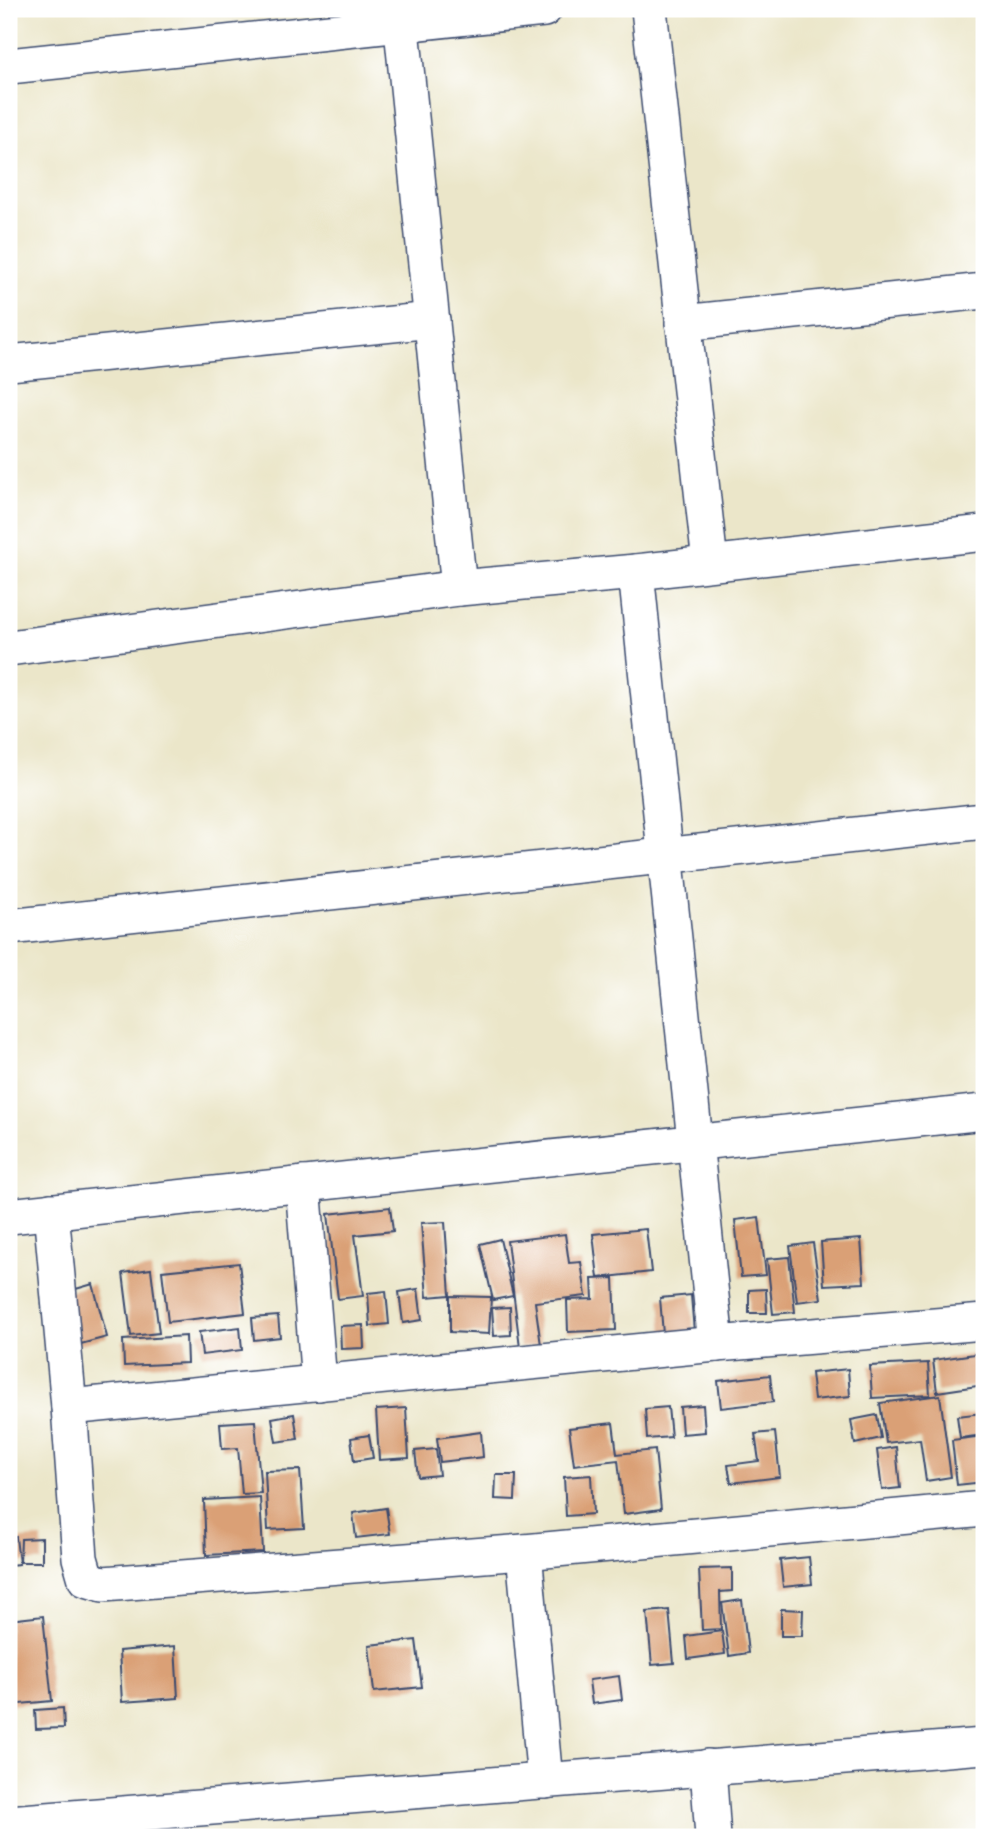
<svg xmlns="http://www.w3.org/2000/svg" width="993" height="1846" viewBox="0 0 993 1846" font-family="Kalam,sans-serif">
<rect width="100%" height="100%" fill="#fff"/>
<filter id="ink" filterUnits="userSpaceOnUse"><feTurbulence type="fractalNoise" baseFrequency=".0143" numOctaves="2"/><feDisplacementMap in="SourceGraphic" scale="14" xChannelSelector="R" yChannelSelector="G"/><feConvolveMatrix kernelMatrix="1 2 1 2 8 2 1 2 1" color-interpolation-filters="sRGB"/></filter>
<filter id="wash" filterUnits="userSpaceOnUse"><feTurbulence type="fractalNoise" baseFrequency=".00686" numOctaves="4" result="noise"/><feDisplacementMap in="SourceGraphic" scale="28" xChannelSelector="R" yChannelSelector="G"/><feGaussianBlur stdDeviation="1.57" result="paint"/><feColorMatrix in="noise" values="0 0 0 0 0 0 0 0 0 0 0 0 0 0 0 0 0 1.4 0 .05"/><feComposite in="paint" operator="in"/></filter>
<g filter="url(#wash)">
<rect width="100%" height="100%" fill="#ebe6c9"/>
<g id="blocks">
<g fill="#daa076">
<path d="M390,1207L393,1231L355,1235L363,1296L338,1299L328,1214Z"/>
<path d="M759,1217L766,1275L741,1277L735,1220Z"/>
<path d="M445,1222L450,1295L427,1297L421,1223Z"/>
<path d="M646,1229L651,1272L598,1278L593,1234Z"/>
<path d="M565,1234L569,1263L581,1262L586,1296L535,1302L541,1345L520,1347L507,1241Z"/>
<path d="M500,1239L513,1296L493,1300L480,1244Z"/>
<path d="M861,1239L864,1283L824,1285L821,1242Z"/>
<path d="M813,1243L821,1299L797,1302L790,1246Z"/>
<path d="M789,1257L795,1312L773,1314L767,1259Z"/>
<path d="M239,1263L245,1313L168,1322L162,1271Z"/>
<path d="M151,1269L159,1333L131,1336L123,1273Z"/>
<path d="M614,1278L616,1330L568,1332L567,1300L593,1299L592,1279Z"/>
<path d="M93,1284L107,1337L77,1345L62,1293Z"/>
<path d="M418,1289L422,1320L403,1323L399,1292Z"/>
<path d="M766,1289L767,1313H749V1290Z"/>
<path d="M386,1291L389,1324L370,1326L368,1293Z"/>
<path d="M691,1295L694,1332L663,1334L660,1298Z"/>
<path d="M450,1296L491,1297L489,1334L450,1332Z"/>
<path d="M510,1307L511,1335L494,1336L492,1308Z"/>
<path d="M278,1316L280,1337L254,1340L252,1318Z"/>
<path d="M363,1325L364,1348L341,1349L340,1326Z"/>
<path d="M240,1327L242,1350L202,1355L199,1332Z"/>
<path d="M186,1336L187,1363L124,1366L123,1340Z"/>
<path d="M982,1353L984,1385L937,1392L933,1360Z"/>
<path d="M928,1363L930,1395L872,1398L870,1366Z"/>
<path d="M848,1369L850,1396L814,1400L811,1373Z"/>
<path d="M770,1375L773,1402L721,1408L718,1381Z"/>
<path d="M940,1395L951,1477L926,1481L920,1439L886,1443L880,1403Z"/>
<path d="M703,1405L705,1432L682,1434L680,1407Z"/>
<path d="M668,1407L671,1437L647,1439L645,1409Z"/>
<path d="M406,1408L409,1458L379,1460L376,1410Z"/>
<path d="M982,1413L984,1435L960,1438L957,1416Z"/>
<path d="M294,1414L298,1439L276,1442L272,1418Z"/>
<path d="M877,1415L881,1438L855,1444L851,1420Z"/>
<path d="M255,1421L261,1493L242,1494L238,1448L222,1449L220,1423Z"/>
<path d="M613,1423L617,1454L655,1450L661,1509L624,1514L618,1460L574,1465L569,1428Z"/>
<path d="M481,1432L483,1457L440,1462L437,1438Z"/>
<path d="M775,1432L780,1477L731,1483L728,1465L759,1461L755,1434Z"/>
<path d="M369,1435L373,1458L354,1461L351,1438Z"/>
<path d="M984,1436V1482L957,1485L952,1440Z"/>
<path d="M896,1447L900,1488L882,1490L877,1450Z"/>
<path d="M436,1449L439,1475L418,1477L415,1451Z"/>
<path d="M300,1470L304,1528L268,1530L265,1471Z"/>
<path d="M496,1475H516L515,1500L495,1499Z"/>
<path d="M591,1475L593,1514L566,1516L564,1477Z"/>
<path d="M260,1497L263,1552L206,1555L204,1500Z"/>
<path d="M386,1508L390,1534L356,1538L353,1513Z"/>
<path d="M16,1537L19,1564L9,1565V1538Z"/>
<path d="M42,1538V1562H20L21,1539Z"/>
<path d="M809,1557L812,1584L783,1587L780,1560Z"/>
<path d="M732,1568V1591L720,1592L721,1629L702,1630L699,1569Z"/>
<path d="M742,1600L748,1653L729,1656L722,1603Z"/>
<path d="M781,1609L803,1610L802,1636H781Z"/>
<path d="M669,1610L674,1663L652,1665L647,1612Z"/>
<path d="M43,1616L52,1701L9,1705V1620Z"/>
<path d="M722,1631L725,1654L688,1659L686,1636Z"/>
<path d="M416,1640L422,1687L374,1692L369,1645Z"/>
<path d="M175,1646L178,1698L122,1702L119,1651Z"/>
<path d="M619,1676L622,1700L592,1704L589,1680Z"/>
<path d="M63,1708L64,1728L36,1729L35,1710Z"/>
</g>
</g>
</g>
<g filter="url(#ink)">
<use href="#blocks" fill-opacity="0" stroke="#3a4a6e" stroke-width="2"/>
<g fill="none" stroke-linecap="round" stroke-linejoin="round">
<g stroke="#3a4a6e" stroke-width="38">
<g id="minor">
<path d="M400,9L459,588"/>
<path d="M649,9L710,563"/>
<path d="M9,66L544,9"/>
<path d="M683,323L984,291"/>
<path d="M9,363L432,320"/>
<path d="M636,572L716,1344"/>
<path d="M9,648L459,588L636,572L984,533"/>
<path d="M9,927L984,821"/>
<path d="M303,1184L319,1383"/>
<path d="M51,1211L69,1407L716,1344L984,1322"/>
<path d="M9,1216C334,1182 659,1144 984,1112"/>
<path d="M69,1407L80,1558L86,1579L103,1584L524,1552L984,1509"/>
<path d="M524,1552L545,1781"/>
<path d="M708,1767L713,1837"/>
<path d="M9,1823L984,1746"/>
</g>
</g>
<use href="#minor" stroke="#fff" stroke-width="35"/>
</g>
</g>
<rect width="993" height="1846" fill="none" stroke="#fff" stroke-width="35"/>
</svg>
